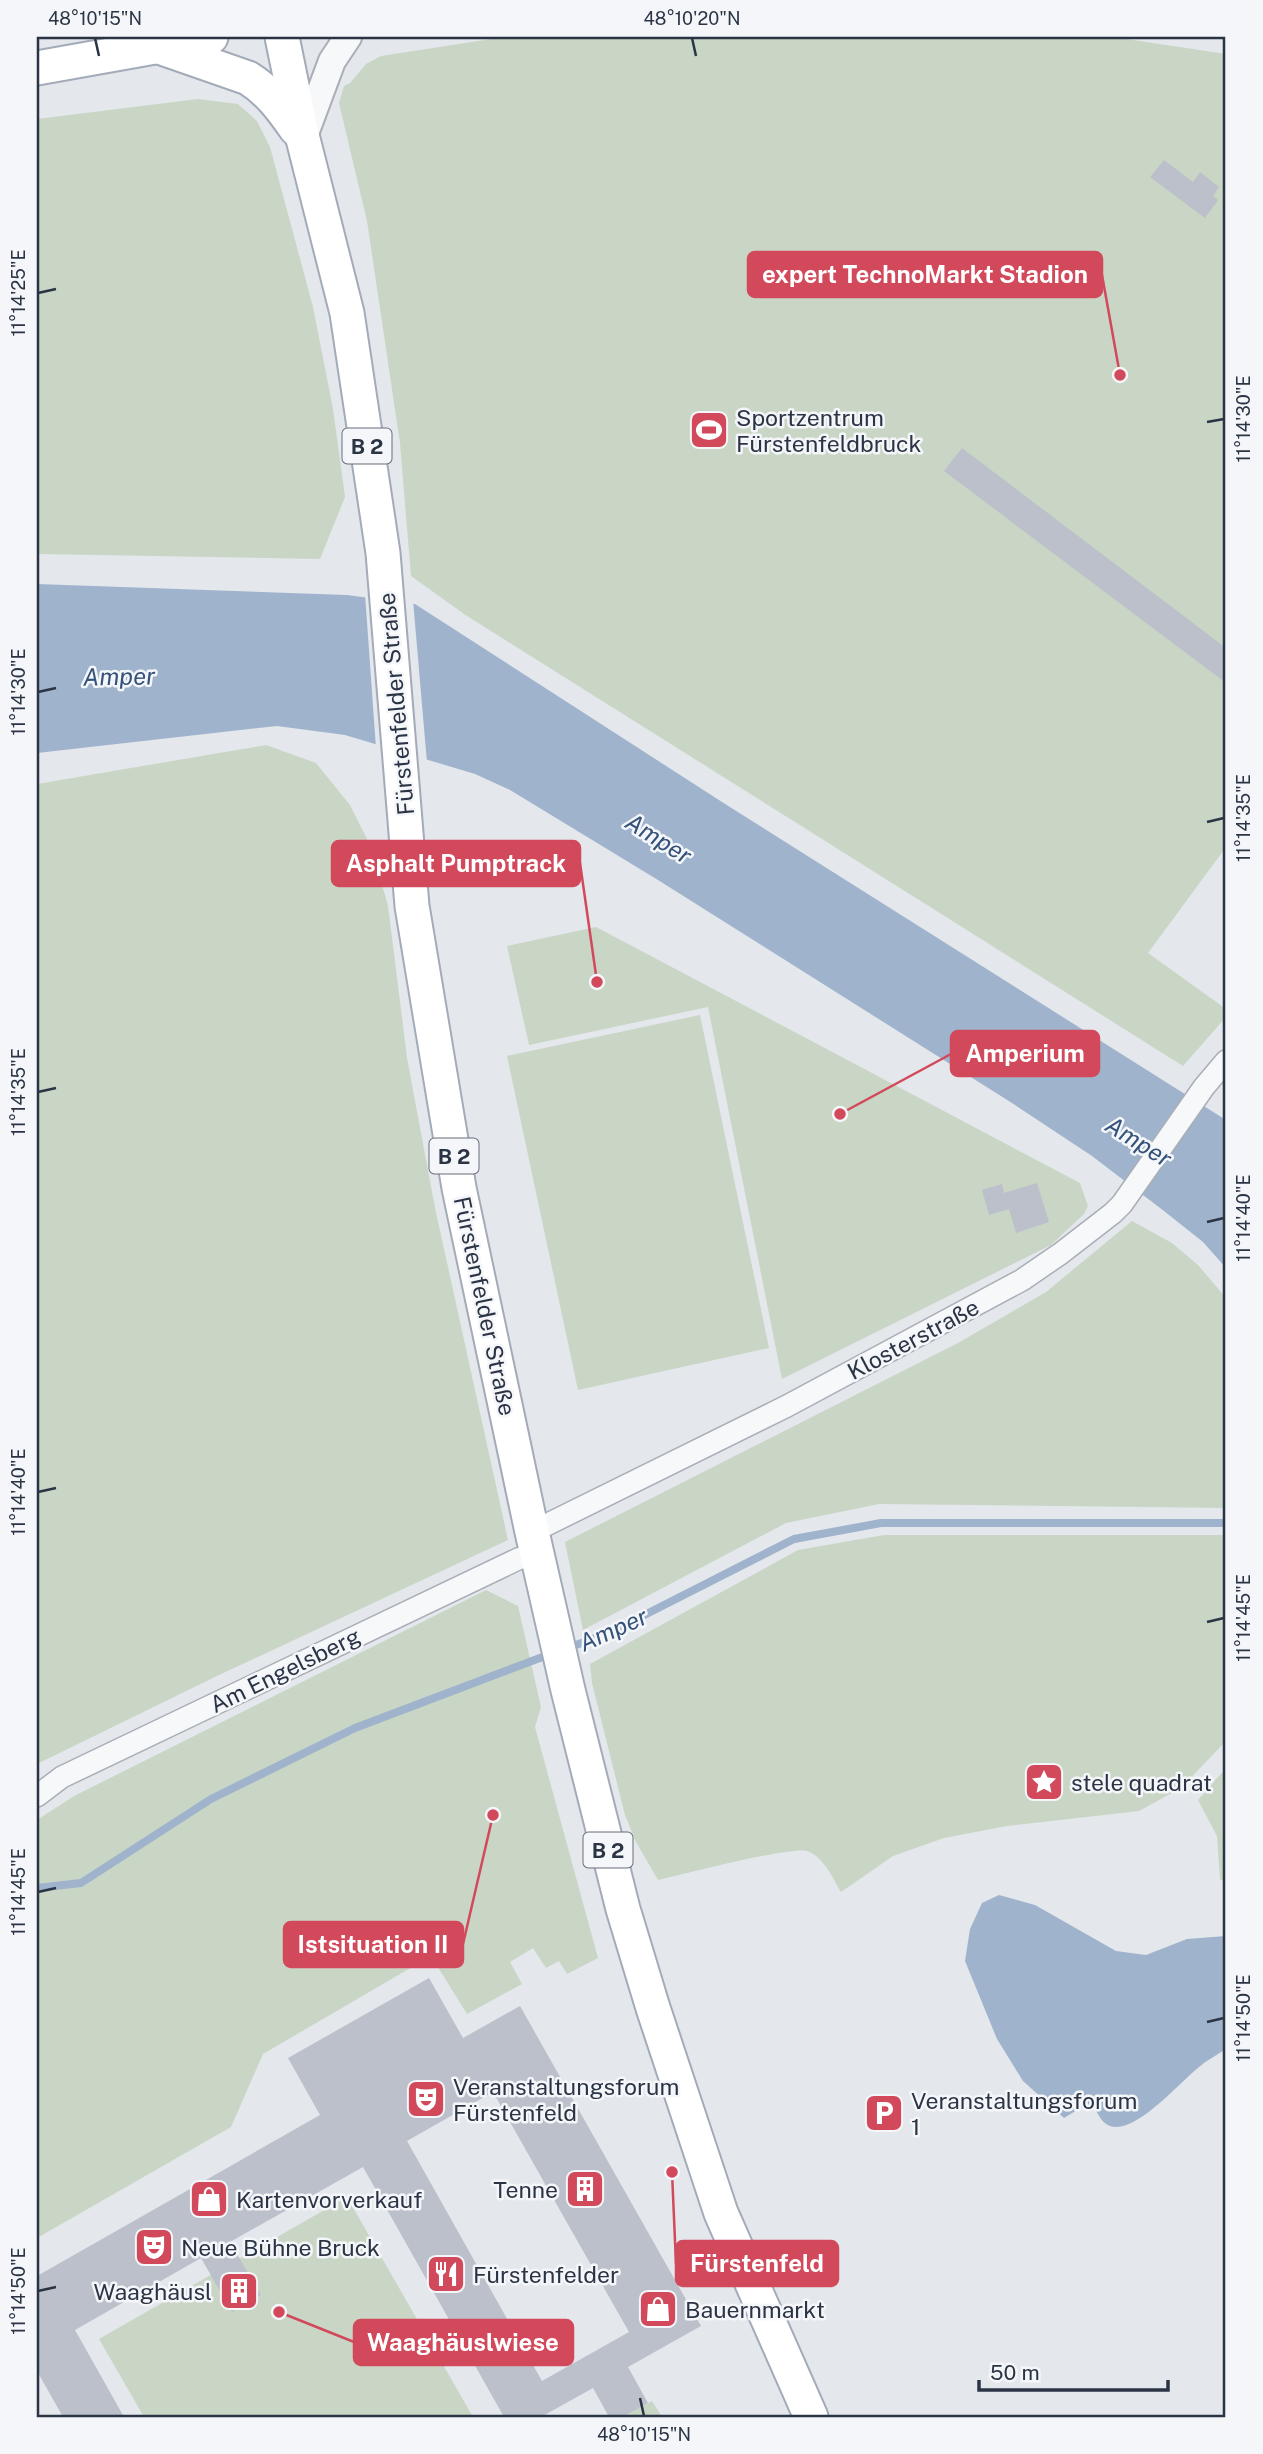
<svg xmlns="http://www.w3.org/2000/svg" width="1263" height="2454" viewBox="0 0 1263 2454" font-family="'Public Sans',sans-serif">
<rect width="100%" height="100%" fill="#e4e7ec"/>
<g fill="#c9d6c5">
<path d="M504,37H1113L1226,54V847L1148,953L1226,1009V1017L1183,1066L464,614L411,576L400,443L367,221L339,103L344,86L350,83L366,64L381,56Z"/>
<path d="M198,99L238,104L257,121L270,147L313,307L333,409L345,497L320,559L37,554V119Z"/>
<path d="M266,745L316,763L350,805L372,849L388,906L407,1058L435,1208L508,1540L219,1675L37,1764V784Z"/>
<path d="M596,927L1080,1183L1088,1206L1084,1214L1051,1245L782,1379L708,1007L529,1045L507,946Z"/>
<path d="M700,1015L769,1348L578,1390L507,1056Z"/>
<path d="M1132,1221L1172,1243L1198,1265L1226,1298V1508L879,1504L786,1523L583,1630L565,1542L958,1343L1046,1292Z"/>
<path d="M884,1535H1226V1741L1181,1788L1139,1811L1007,1826L944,1838L893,1856L841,1892C832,1877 824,1857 807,1851C790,1846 682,1875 658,1880L636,1842L625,1815L592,1683L590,1664L798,1550Z"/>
<path d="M486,1590L518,1606L541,1707L535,1727L598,1958L567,1974L559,1961L546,1968L533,1948L510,1962L522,1984L467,2014L431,1956L263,2054L231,2127L37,2238V1820L74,1796Z"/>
<path d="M1226,1768V1883L1220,1879L1217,1836L1198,1800Z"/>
<path d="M347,2197L473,2417H144L99,2339Z"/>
<path d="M652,2401L662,2417H623L648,2403Z"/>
</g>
<g fill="#9fb4cc">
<path d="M37,584L347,595L415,604L722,802L1226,1120V1268L1203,1242L1164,1211L1092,1156L1012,1103L658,880L510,790L475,774L345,735L277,726L37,753Z"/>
<path d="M999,1895L1035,1905L1116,1951L1146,1955L1187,1939L1226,1936V2049C1217,2055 1207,2060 1199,2067C1180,2082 1135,2135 1110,2126C1101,2123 1098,2113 1093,2106L1087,2104L1064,2118L1023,2081L997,2039L965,1961L970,1929L982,1903Z"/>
</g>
<path fill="#e4e7ec" d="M365,594L413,600L427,763L376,748Z"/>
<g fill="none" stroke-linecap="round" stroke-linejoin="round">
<g stroke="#9fb4cc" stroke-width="8">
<path d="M565,1649L609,1633L794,1539L881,1523H1226"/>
<path d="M37,1888L81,1883L211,1799L355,1728L553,1653"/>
</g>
</g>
<g fill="#bbc0ca" fill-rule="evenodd">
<path d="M1164,160L1193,182L1200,172L1219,187L1213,196L1218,200L1205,218L1150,177Z"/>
<path d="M962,448L1226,648V683L944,471Z"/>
<path d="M1037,1183L1049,1222L1016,1233L1009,1209L989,1215L982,1190L1002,1184L1004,1193Z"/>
<path d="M429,1978L463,2038L520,2006L701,2326L628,2367L648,2403L623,2417H609L593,2388L541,2417H504L363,2167L230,2242L261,2295L232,2312L201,2258L75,2330L124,2417H63L37,2371V2276L320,2115L288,2058ZM493,2092L629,2332L542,2381L407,2141Z"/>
</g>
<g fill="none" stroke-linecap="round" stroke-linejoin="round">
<g stroke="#a9aeb7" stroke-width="24">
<g id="minor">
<path d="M532,1532L787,1406L1022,1280L1060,1254L1113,1213L1122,1204L1204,1087L1226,1061"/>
<path d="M37,1796L62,1777L518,1559L537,1553"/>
</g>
</g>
<g stroke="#a9aeb7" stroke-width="30">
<path id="tertiary" d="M303,139L332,61L348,37"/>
</g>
<g stroke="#a3abb8" stroke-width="37">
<g id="primary">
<path d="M282,37L303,139L347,313L383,553L412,906L459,1188L532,1532L568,1690L623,1909L653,2008L721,2213L811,2417"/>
<path d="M159,47L248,78C269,91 282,109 296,129"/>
<path d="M37,68L211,37"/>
</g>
</g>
<use href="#minor" stroke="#f7f8fa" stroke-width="21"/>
<use href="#tertiary" stroke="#f7f8fa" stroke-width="26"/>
<use href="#primary" stroke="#fff" stroke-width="33"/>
</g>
<path fill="none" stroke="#2b3445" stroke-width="2.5" d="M95,38L99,56M692,38L696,56M38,293L56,289M1207,422L1224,419M38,692L56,688M1207,822L1224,818M38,1092L56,1088M1207,1222L1224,1218M38,1492L56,1488M1207,1622L1224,1618M38,1892L56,1888M1207,2022L1224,2018M38,2291L56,2287M640,2398L644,2416"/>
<defs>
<g id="stadium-square" transform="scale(2.0125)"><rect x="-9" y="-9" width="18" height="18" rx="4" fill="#d1495b" stroke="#f4f6f9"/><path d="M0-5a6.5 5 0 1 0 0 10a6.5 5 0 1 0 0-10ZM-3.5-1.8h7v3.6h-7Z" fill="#fff"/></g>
<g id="sight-square" transform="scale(2.0125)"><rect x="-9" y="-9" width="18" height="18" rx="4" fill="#d1495b" stroke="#f4f6f9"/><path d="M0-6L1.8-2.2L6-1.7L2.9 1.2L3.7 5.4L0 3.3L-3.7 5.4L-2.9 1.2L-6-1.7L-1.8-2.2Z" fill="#fff"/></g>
<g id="theatre-square" transform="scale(2.0125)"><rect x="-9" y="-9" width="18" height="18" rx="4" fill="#d1495b" stroke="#f4f6f9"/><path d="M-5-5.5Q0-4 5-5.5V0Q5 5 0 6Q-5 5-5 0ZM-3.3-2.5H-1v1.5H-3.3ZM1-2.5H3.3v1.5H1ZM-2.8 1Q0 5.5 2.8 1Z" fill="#fff"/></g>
<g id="parking-square" transform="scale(2.0125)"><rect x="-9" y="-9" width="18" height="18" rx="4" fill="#d1495b" stroke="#f4f6f9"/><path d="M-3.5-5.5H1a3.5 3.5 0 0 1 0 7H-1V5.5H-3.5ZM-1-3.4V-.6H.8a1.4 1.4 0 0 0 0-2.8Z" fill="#fff"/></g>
<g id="building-square" transform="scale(2.0125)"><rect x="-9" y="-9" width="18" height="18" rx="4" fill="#d1495b" stroke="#f4f6f9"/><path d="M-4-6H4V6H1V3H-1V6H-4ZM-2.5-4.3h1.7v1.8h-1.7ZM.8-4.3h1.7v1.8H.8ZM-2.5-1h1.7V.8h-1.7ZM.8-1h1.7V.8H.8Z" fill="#fff"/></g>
<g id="shop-square" transform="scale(2.0125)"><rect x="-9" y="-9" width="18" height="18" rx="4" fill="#d1495b" stroke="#f4f6f9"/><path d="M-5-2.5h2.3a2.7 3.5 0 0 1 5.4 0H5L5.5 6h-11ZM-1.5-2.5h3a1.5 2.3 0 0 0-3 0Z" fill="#fff"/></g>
<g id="restaurant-square" transform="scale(2.0125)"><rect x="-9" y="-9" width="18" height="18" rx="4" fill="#d1495b" stroke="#f4f6f9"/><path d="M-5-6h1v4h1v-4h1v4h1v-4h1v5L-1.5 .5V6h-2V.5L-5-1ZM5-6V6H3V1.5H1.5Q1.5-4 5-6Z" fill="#fff"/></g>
</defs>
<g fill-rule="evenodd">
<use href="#stadium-square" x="709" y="430"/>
<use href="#sight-square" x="1044" y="1782"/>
<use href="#theatre-square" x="426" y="2099"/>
<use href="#parking-square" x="884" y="2113"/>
<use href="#building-square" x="585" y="2189"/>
<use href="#shop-square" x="209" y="2199"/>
<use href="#theatre-square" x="154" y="2247"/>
<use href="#restaurant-square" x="446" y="2274"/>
<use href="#building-square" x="239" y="2291"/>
<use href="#shop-square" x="658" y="2309"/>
</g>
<g text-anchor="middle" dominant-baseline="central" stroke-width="5" stroke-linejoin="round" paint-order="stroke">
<g fill="#f4f6f9" stroke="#676e7b" stroke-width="2">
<rect x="342.5" y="428.5" width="49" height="35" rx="5"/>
<rect x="429.5" y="1138.5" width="49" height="35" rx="5"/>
<rect x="583.5" y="1832.5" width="49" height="35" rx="5"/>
</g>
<g font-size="21" font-weight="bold" fill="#2b3445">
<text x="367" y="446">B 2</text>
<text x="454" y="1156">B 2</text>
<text x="608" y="1850">B 2</text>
</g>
<g font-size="23" fill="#2b3445" stroke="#f4f6f9" text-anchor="start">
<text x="736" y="417">Sportzentrum<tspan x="736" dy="26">Fürstenfeldbruck</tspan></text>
<text x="1071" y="1782">stele quadrat</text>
<text x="453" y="2086">Veranstaltungsforum<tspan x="453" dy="26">Fürstenfeld</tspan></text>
<text x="911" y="2100">Veranstaltungsforum<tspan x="911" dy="26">1</tspan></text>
<text x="558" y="2189" text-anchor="end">Tenne</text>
<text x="236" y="2199">Kartenvorverkauf</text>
<text x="181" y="2247">Neue Bühne Bruck</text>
<text x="473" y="2274">Fürstenfelder</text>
<text x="212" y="2291" text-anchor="end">Waaghäusl</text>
<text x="685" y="2309">Bauernmarkt</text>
</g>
<g font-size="23" fill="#2b3445" stroke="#f4f6f9">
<text transform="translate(396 704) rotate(-95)">Fürstenfelder Straße</text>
<text transform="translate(485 1306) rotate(78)">Fürstenfelder Straße</text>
<text transform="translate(913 1339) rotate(-28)">Klosterstraße</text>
<text transform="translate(285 1670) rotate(-26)">Am Engelsberg</text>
</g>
<g font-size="24" font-style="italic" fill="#34527a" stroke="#f4f6f9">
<text transform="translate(119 676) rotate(-1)">Amper</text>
<text transform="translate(659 838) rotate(32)">Amper</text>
<text transform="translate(1139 1141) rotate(32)">Amper</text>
<text transform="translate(613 1629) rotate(-24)">Amper</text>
</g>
</g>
<path fill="none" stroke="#d1495b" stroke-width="2.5" d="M1120 375L1102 275M597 982L580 863M840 1114L951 1054M493 1815L463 1944M672 2172L676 2264M279 2312L354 2342"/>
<g fill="#d1495b" stroke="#f4f6f9" stroke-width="2.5">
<circle cx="1120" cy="375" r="7"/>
<circle cx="597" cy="982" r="7"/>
<circle cx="840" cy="1114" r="7"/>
<circle cx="493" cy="1815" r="7"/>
<circle cx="672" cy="2172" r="7"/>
<circle cx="279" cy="2312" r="7"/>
</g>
<g fill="#d1495b" stroke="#d1495b" stroke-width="2.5">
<rect x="748" y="252" width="354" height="45" rx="7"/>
<rect x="332" y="841" width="248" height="45" rx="7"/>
<rect x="951" y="1031" width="148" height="45" rx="7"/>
<rect x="284" y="1922" width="179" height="45" rx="7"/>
<rect x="676" y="2241" width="162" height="45" rx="7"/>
<rect x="354" y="2320" width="219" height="45" rx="7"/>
</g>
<g font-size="24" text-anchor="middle" font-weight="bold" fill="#fff">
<text x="925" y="283">expert TechnoMarkt Stadion</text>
<text x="456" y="872">Asphalt Pumptrack</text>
<text x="1025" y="1062">Amperium</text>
<text x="373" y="1953">Istsituation II</text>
<text x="757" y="2272">Fürstenfeld</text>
<text x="463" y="2351">Waaghäuslwiese</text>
</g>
<rect width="1263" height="2454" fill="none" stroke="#f4f6f9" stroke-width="77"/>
<path d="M979 2380v10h189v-10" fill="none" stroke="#2b3445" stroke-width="3.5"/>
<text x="990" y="2380" font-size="21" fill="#2b3445" stroke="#f4f6f9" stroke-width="5" paint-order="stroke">50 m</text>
<rect x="38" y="38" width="1186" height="2378" fill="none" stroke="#2b3445" stroke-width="2.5"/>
<g font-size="18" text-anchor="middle" fill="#2b3445">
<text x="95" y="25">48°10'15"N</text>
<text x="692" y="25">48°10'20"N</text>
<text transform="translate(19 293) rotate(-90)" y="6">11°14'25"E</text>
<text transform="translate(1244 419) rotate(-90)" y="6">11°14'30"E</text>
<text transform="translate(19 692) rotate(-90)" y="6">11°14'30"E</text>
<text transform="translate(1244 818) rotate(-90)" y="6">11°14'35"E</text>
<text transform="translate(19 1092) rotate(-90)" y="6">11°14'35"E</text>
<text transform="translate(1244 1218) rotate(-90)" y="6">11°14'40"E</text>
<text transform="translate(19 1492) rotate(-90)" y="6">11°14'40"E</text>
<text transform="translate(1244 1618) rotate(-90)" y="6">11°14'45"E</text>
<text transform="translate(19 1892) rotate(-90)" y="6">11°14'45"E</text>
<text transform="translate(1244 2018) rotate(-90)" y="6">11°14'50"E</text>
<text transform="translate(19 2291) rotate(-90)" y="6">11°14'50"E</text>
<text x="644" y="2441">48°10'15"N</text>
</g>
</svg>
